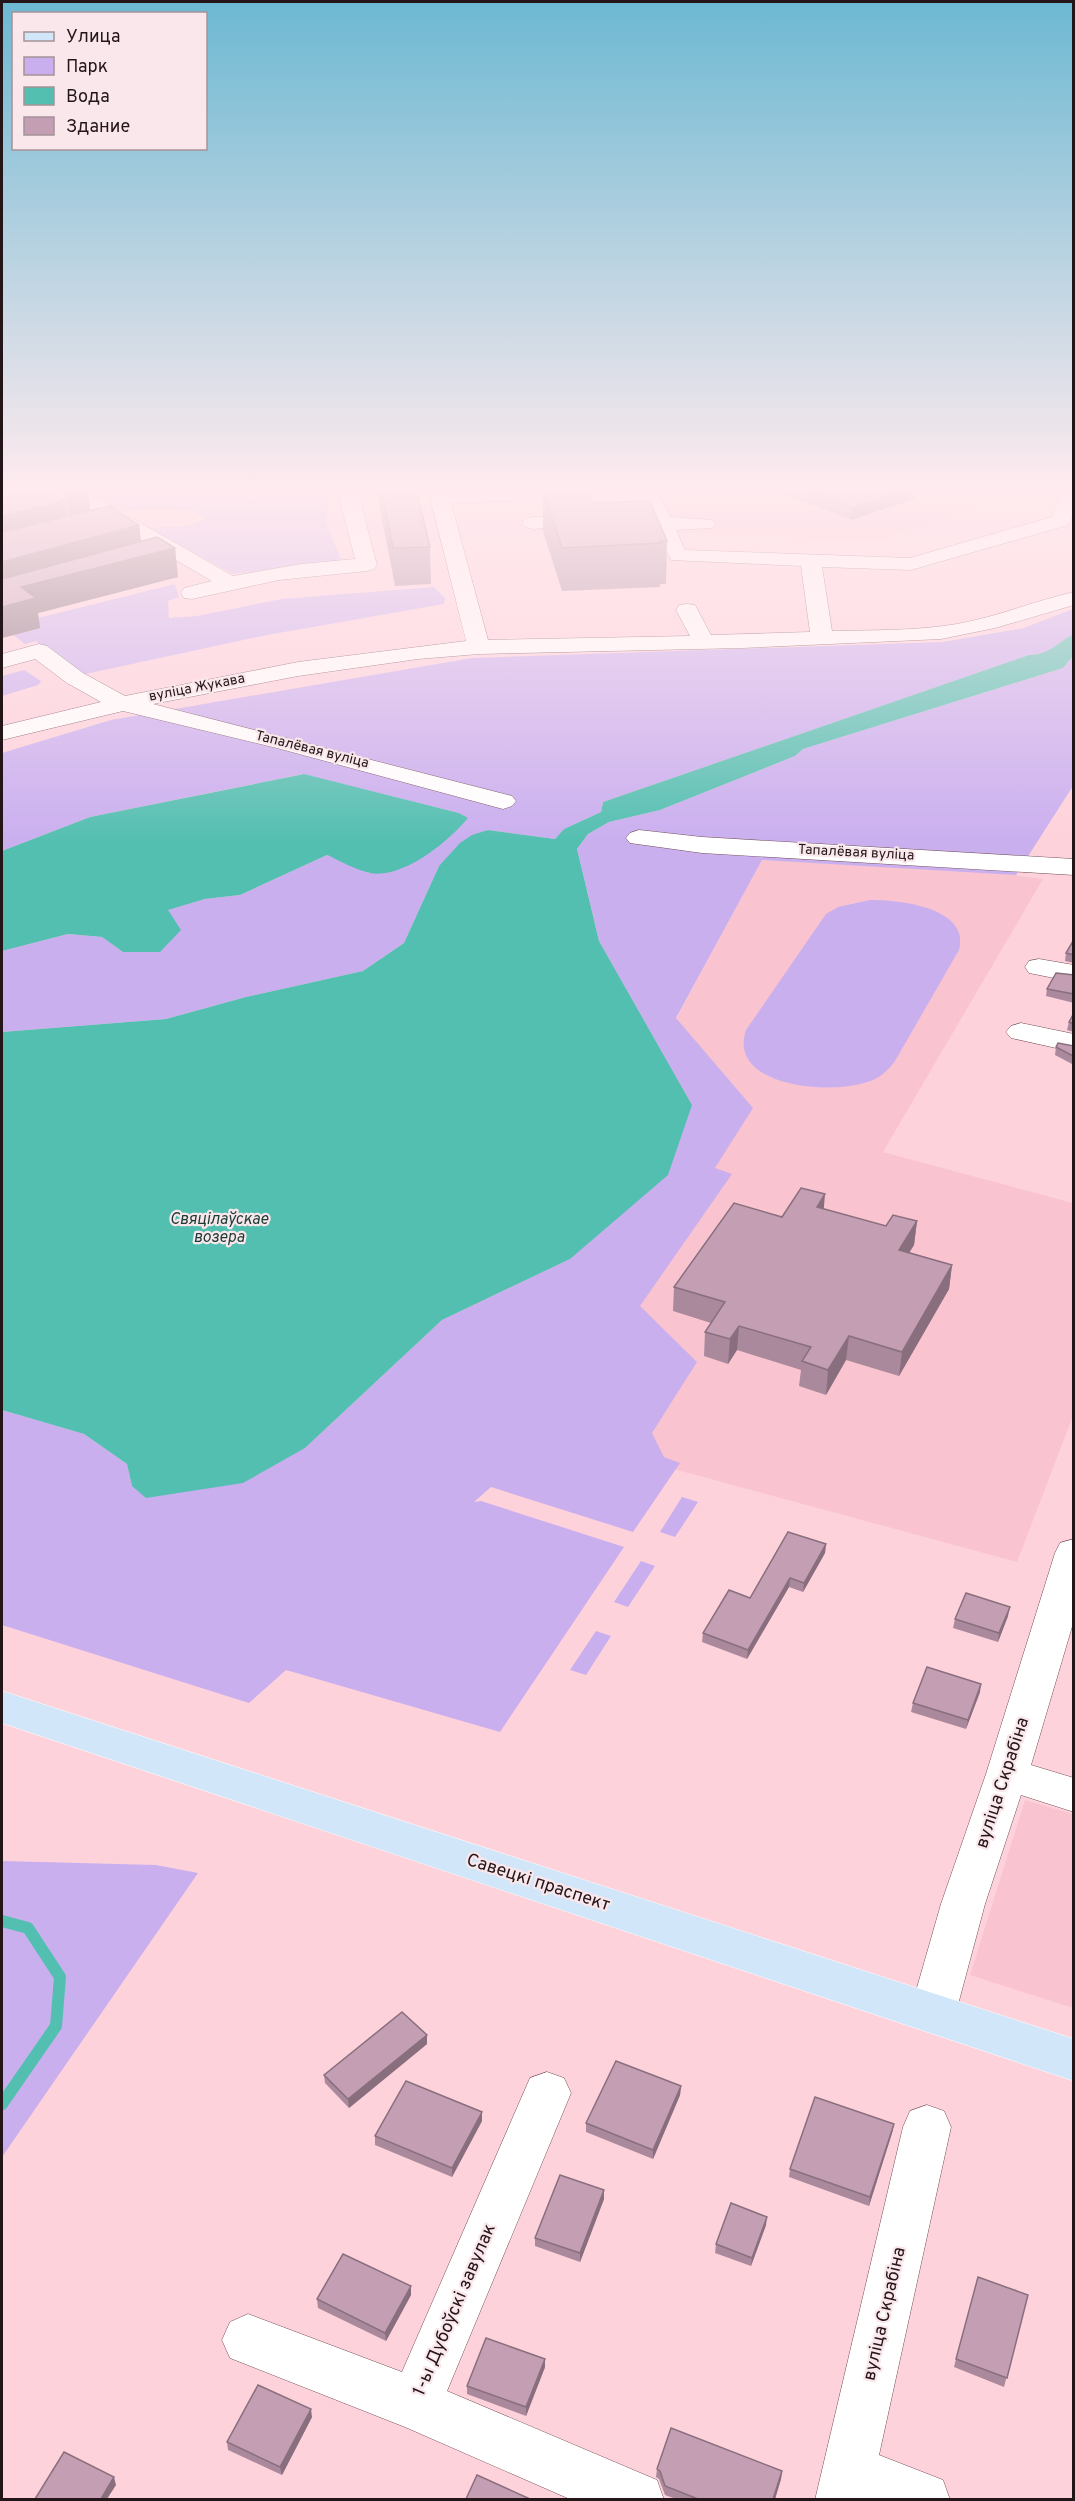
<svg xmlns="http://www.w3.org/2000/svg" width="1075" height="2501" viewBox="0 0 1075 2501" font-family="Overpass,sans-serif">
<rect width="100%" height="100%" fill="#fed2db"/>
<g fill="#f9c4d0">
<path d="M655,493H985L1002,499L878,540L676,533Z"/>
<path d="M762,860L990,872L1043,879L883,1152L1073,1203V1416L1017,1562L548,1435L676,1019Z"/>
<path d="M1025,1800L1073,1814V2008L970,1975Z"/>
</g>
<g fill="#caafef">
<path d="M65,493H330L326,523L341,560L233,574L149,528L190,526L205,518L192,511L172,509L119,510L99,497Z"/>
<path d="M175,584L179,597L168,601L169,618L197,616L282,599L434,587L445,598L444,604L267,635L76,676L36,641L25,644L13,635L30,620Z"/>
<path d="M1073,609V634C1058,643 1048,655 1029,655L603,802L601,812L564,829L555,839L488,830L439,866L404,943L363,971L246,997L166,1019L2,1032V951L68,934L102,937L123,952L167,910L205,899L240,895L327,855L369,873L447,839L467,818L459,813L303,774L90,817L2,851V753L111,720L472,658L943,642L1024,628Z"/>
<path d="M1073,656V786L1016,875L762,860L676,1018L753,1108L715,1168L732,1174L640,1306L697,1362L652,1433L664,1457L680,1463L633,1532L491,1487L474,1502L481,1501L624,1547L500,1732L286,1670L249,1703L2,1625V1410L84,1434L127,1464L132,1486L305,1448L442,1320L570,1259L692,1105L599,941L577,849L588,834L609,822L660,810L795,756L803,749L1063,668Z"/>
<path d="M24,670L41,681L38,685L2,696V676Z"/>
<path d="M870,900C899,900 970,907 959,950L895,1061C889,1069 883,1075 875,1079C839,1097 726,1089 746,1030L826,914L838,907Z"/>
<path d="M682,1497L698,1502L675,1537L660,1532Z"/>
<path d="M641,1561L655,1566L628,1607L614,1602Z"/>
<path d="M596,1631L611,1636L586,1675L570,1670Z"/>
<path d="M2,1861L156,1865L198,1873L2,2157Z"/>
</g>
<g fill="#53bfb1">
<path d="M1073,634V656L1063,668L803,749L795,756L660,810L609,822L588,834L577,849L599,941L692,1105L668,1175L570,1259L442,1320L305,1448L243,1483L146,1498L132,1486L127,1464L84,1434L2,1410V1032L166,1019L246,997L363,971L404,943L439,866L460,843L472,835L488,830L555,839L564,829L601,812L603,802L1029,655C1048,655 1058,643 1073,634Z"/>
<path d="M304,774L459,813L468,818C448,842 403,879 370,873C356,870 340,861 327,855L240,895L205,899L168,910L181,930L160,952H123L102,937L68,934L2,951V851L90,817Z"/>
</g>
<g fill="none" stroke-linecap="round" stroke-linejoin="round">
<path stroke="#53bfb1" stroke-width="12" d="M2,1921L28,1928L60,1977L56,2026L2,2104"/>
<g stroke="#744f58" stroke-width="1">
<g id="minor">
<path d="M37,493L90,494L233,576L301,564L355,559L338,493H358L377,565L374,569L367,571L279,580L192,599L184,598L181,593L184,588L212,581L79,504H39L2,513V501Z"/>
<path d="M429,493H569L566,497L559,499L451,503L488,640L690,636L676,610L679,605L687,604L695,605L711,635L810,632L801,566L671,560L655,529L636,527L633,523L636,519L649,517L638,493H658L670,517L712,520L715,524L712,528L676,530L685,550L910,558L1052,517L1061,493H1074V514L1068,525L911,570L822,567L832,631C874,630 916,631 957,624C997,617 1034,601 1074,592V605L995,628L941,639L742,648L479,654L418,659L298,676L153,704L512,796L516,801L512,806L503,809L277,748L123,711L2,740V726L101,702L67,683L35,659L2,668V654L39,644L47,646L83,673L125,696L298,662L466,641Z"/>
<path d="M589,515L596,517L599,521L596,525L532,529L525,527L522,523L525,519L532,517Z"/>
<path d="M639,830L702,837L1074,859V875L702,853L630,843L626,838L630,833Z"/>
<path d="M1039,959L1074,965V982L1029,973L1025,967L1029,961Z"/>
<path d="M1021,1023L1074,1034V1052L1011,1038L1006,1032L1011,1026Z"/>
<path d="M1074,1539V1620L1031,1765L1074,1778V1812L1021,1795L985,1904L956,2012L949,2026L933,2032L917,2026L910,2012L941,1904L986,1774L1055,1553L1060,1543Z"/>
<path d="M547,2072L564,2078L571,2093L447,2391L657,2480L664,2500H572L405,2427L230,2358L222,2340L230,2322L248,2314L402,2372L530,2078Z"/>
<path d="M927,2105L944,2111L951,2127L879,2455L943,2480L950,2500H815L903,2127L910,2111Z"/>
</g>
</g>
<g stroke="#fff" stroke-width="1">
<path id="major" d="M2,1691L1074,2039V2081L2,1723Z"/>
</g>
<use href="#minor" fill="#fff" fill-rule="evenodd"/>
<use href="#major" fill="#d1e6f8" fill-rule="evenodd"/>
</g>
<g fill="#a9899b">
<path d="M2,493L63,500L62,493H88L90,510L139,525L141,541L175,548L178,577L38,613L40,628L2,638Z"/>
<path d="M377,493H417L430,547L431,584L395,586Z"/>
<path d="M543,493H589L593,503L667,541L666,584H660V587L562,591L543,531Z"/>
<path d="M781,493H915L914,499L851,520Z"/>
<path d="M1073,941L1074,963L1065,961L1066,953Z"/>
<path d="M1074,975V1003L1046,996L1047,989Z"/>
<path d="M1074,1013V1032L1067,1030L1069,1022Z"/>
<path d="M1074,1046V1061L1072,1064L1055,1055L1056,1047Z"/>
<path d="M823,1209L886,1226L917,1221L914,1245L909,1252L952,1265L949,1289L899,1376L846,1360L826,1395L799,1386L801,1370L737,1350L728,1364L704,1356L705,1332L711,1323L673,1311L674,1287L782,1217Z"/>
<path d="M826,1544L825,1553L803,1592L789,1587L747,1659L702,1642L703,1633L750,1598Z"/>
<path d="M1008,1616L998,1642L953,1628L955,1619Z"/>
<path d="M980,1692L966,1729L911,1712L913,1703Z"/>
<path d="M427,2044L349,2108L325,2083L324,2075Z"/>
<path d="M681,2086L680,2095L653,2159L586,2132V2123Z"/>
<path d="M482,2112V2121L452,2177L375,2145V2136Z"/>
<path d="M894,2124L892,2133L869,2206L789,2177L790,2169Z"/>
<path d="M604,2199L580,2262L535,2246V2238Z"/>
<path d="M766,2225L751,2266L715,2253L716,2244Z"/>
<path d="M411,2295L386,2341L318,2308L317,2299Z"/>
<path d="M1028,2295L1004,2387L954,2367L956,2359Z"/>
<path d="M545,2359V2367L526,2416L467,2394V2386Z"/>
<path d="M312,2417L282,2475L228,2450L227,2442Z"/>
<path d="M657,2469L782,2471L781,2479L775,2499H676L665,2495L659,2479L656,2477Z"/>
</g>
<g fill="#896f7e">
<path d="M78,493H88L92,523L71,528L67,495Z"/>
<path d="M896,493H915L914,499L851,520L852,508Z"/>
<path d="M64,501L68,529L2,546V516Z"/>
<path d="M139,525L142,553L175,548L178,577L38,613L40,628L2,638V562Z"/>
<path d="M825,1194L823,1218L817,1207Z"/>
<path d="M917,1221L914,1245L896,1274L899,1250Z"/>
<path d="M952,1265L949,1289L899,1376L902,1352Z"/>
<path d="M739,1326L737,1350L728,1364L730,1339Z"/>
<path d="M849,1336L846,1360L826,1395L828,1370Z"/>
<path d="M826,1544L825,1553L803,1592L804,1583Z"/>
<path d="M790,1578L789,1587L747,1659L748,1650Z"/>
<path d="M1010,1607L1008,1616L998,1642L999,1633Z"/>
<path d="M981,1684L980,1692L966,1729L968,1720Z"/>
<path d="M427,2035V2044L349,2108L348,2099Z"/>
<path d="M681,2086L680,2095L653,2159V2150Z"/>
<path d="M482,2112V2121L452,2177V2168Z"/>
<path d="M894,2124L892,2133L869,2206L870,2197Z"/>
<path d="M604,2190V2199L580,2262V2253Z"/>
<path d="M767,2217L766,2225L751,2266L752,2258Z"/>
<path d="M411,2286V2295L386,2341L385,2333Z"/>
<path d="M545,2359V2367L526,2416V2407Z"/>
<path d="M311,2409L312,2417L282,2475L280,2467Z"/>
<path d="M782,2471L781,2479L775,2499H773Z"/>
<path d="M114,2477L116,2485L107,2499H101Z"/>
</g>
<g fill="#c49fb4" stroke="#896f7e" stroke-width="1.5">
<path d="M2,493H52L64,501L2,516Z"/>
<path d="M66,493H78L67,495Z"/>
<path d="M382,493H417L430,547L393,548Z"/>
<path d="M544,493H589L593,503L650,501L667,541H660L661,543L562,548Z"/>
<path d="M813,493H896L852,508Z"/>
<path d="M109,506L139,525L2,562V532Z"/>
<path d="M157,537L175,548L21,587L36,598L2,607V579Z"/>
<path d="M1073,941L1074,955L1066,953Z"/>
<path d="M1056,973L1074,975V994L1047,989Z"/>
<path d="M1074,1013V1024L1069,1022Z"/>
<path d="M1058,1043L1074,1046L1073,1056L1056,1047Z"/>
<path d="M801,1188L825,1194L817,1207L886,1226L893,1215L917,1221L899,1250L952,1265L902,1352L849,1336L828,1370L802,1361L811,1347L739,1326L730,1339L705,1332L725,1302L674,1287L734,1203L782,1217Z"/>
<path d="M788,1532L826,1544L804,1583L790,1578L748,1650L703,1633L729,1590L750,1598Z"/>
<path d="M966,1593L1010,1607L999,1633L955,1619Z"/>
<path d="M927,1667L981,1684L968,1720L913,1703Z"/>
<path d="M402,2012L427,2035L348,2099L324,2075Z"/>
<path d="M616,2061L681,2086L653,2150L586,2123Z"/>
<path d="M406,2081L482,2112L452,2168L375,2136Z"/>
<path d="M815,2097L894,2124L870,2197L790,2169Z"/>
<path d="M560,2175L604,2190L580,2253L535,2238Z"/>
<path d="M731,2203L767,2217L752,2258L716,2244Z"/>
<path d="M343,2254L411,2286L385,2333L317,2299Z"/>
<path d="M978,2277L1028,2295L1007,2378L956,2359Z"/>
<path d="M486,2338L545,2359L526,2407L467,2386Z"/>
<path d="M258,2385L311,2409L280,2467L227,2442Z"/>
<path d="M671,2428L782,2471L773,2499H698L665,2486L660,2471L657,2469Z"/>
<path d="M64,2452L114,2477L101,2499H35Z"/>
<path d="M477,2475L530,2499H466Z"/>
</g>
<linearGradient id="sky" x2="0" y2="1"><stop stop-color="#6cb8d2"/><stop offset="0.58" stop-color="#ffebef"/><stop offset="1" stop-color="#ffebef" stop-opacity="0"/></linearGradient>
<rect width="1075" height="843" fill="url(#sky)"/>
<g text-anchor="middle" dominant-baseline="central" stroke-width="4.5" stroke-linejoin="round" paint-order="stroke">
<g font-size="14" fill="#241519" stroke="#f9e7eb">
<text transform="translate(197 688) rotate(-11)">вуліца Жукава</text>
<text transform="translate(312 750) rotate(14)">Тапалёвая вуліца</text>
<text transform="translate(856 853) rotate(3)">Тапалёвая вуліца</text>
</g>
<g font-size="16" font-style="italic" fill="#1a3b36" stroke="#f9e7eb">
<text x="219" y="1220">Свяцілаўскае<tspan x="219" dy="18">возера</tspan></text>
</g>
<g font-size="18" fill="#241519" stroke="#f9e7eb">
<text transform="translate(1003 1783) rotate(-72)">вуліца Скрабіна</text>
<text transform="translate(538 1883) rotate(18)">Савецкі праспект</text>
<text transform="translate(455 2310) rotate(-67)">1-ы Дубоўскі завулак</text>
<text transform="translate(885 2314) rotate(-77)">вуліца Скрабіна</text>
</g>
</g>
<rect width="1075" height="2501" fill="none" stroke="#241519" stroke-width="6"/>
<rect x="12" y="12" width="195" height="138" fill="#f9e7eb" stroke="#a49397" stroke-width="1.5"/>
<rect x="24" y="32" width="30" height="9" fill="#d1e6f8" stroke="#a49397" stroke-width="1.5"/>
<text x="66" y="42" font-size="18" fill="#241519">Улица</text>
<rect x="24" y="57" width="30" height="18" fill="#caafef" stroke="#a49397" stroke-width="1.5"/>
<text x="66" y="72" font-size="18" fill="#241519">Парк</text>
<rect x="24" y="87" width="30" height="18" fill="#53bfb1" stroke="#a49397" stroke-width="1.5"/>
<text x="66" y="102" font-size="18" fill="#241519">Вода</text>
<rect x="24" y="117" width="30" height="18" fill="#c49fb4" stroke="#a49397" stroke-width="1.5"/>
<text x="66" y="132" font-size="18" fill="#241519">Здание</text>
</svg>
